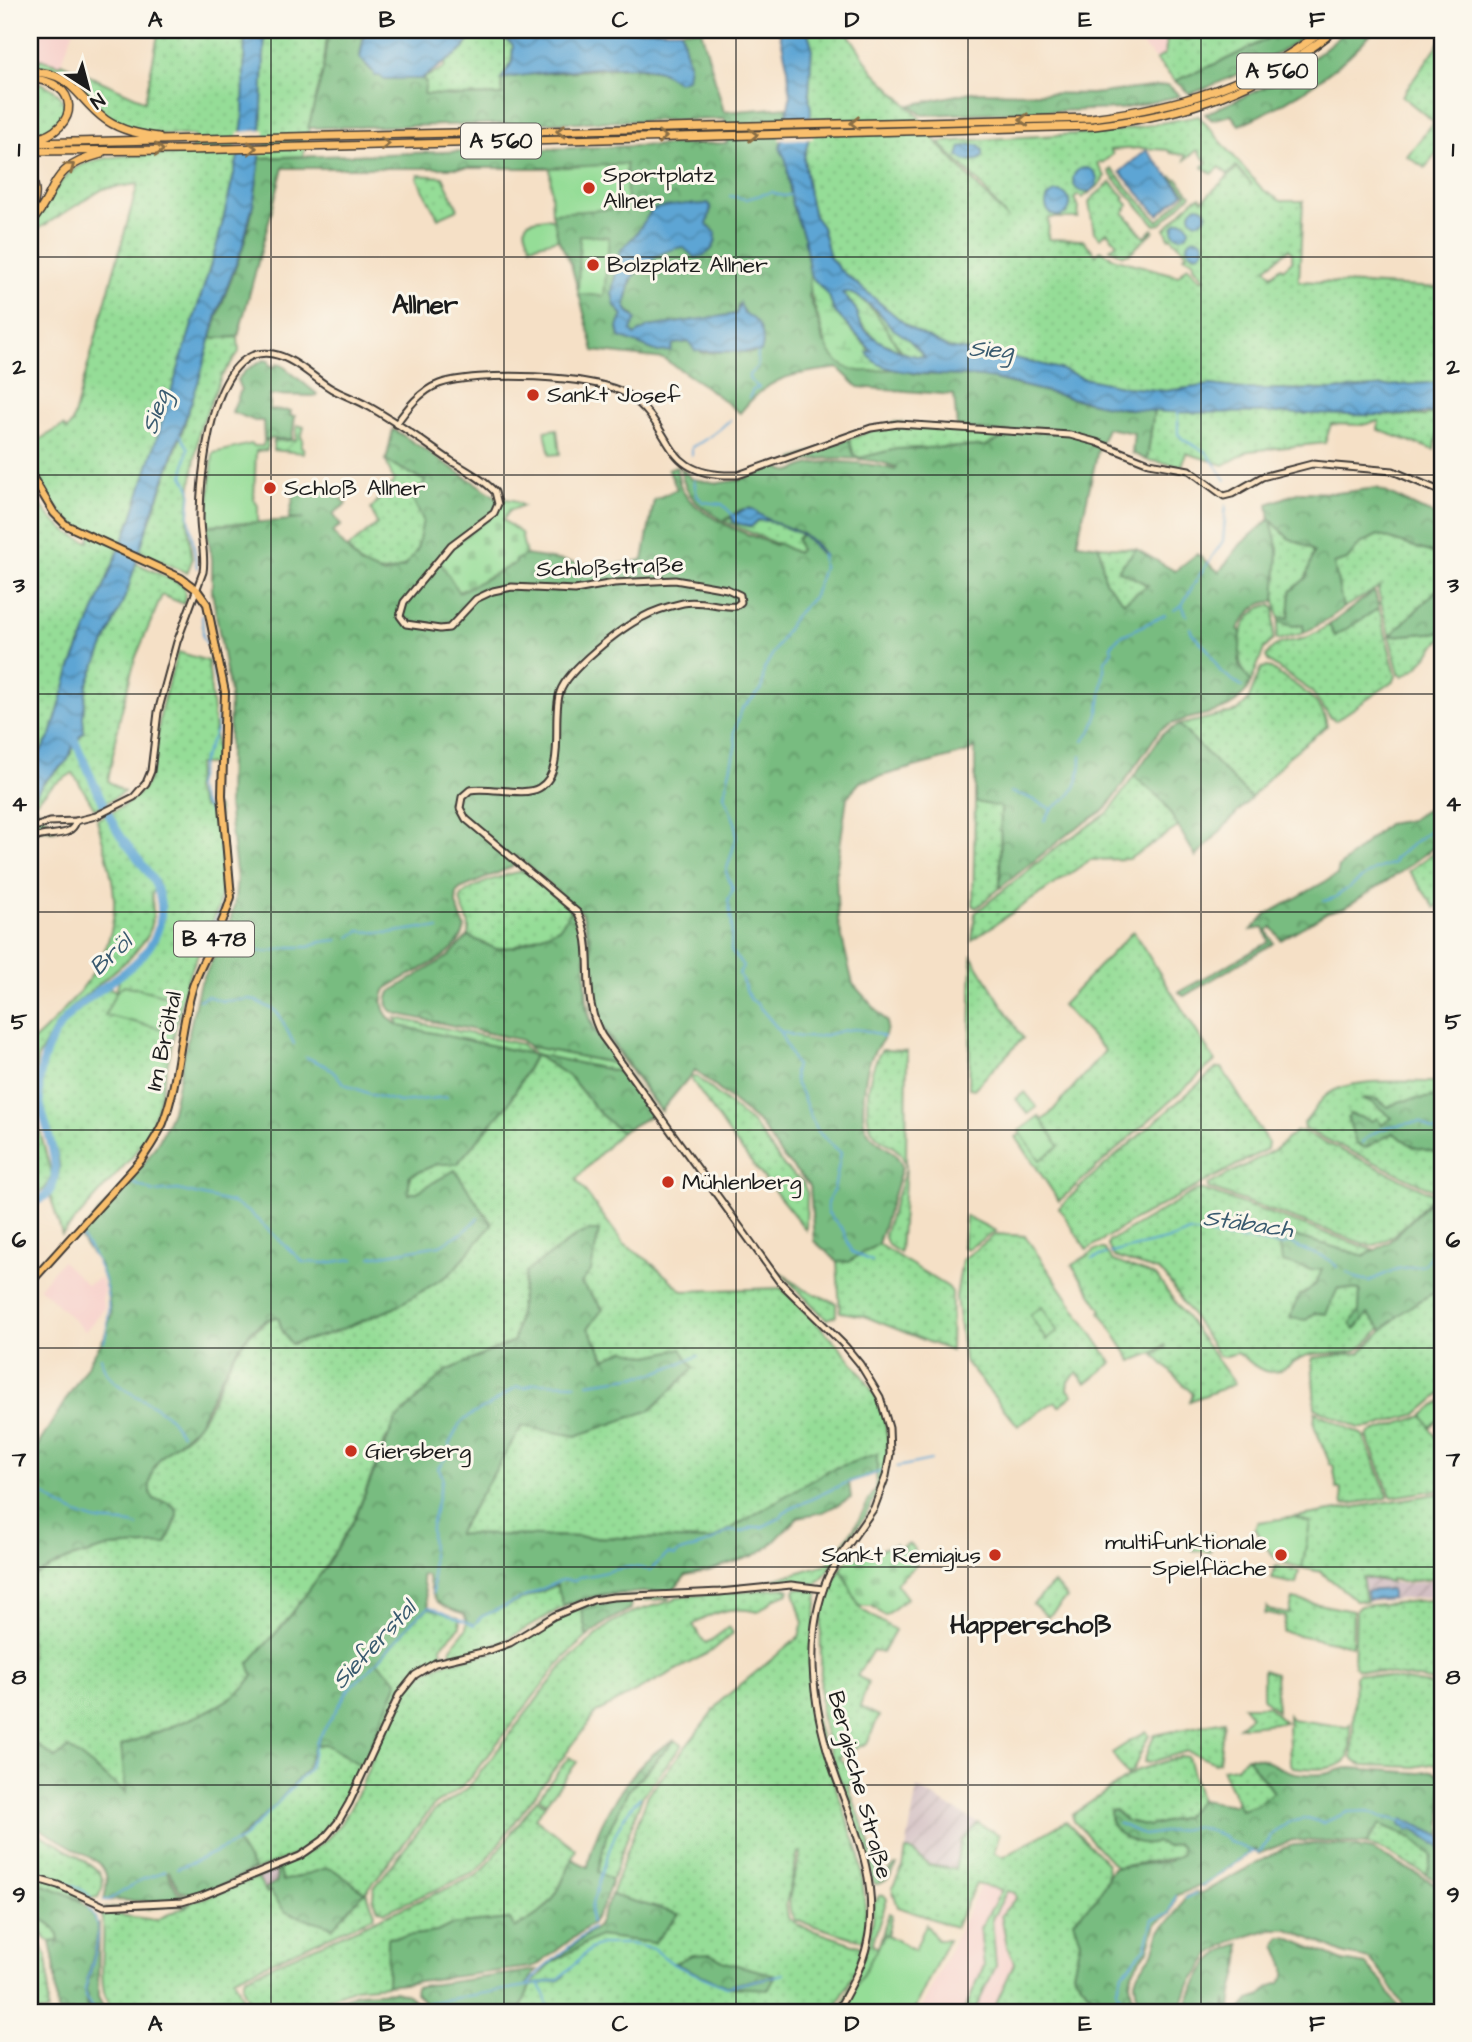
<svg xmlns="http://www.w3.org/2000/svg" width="1472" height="2042" viewBox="0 0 1472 2042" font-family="'Architects Daughter',sans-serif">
<defs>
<pattern id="industrial-furrows" width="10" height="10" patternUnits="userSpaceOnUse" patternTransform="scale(1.75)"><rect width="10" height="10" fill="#d2bec2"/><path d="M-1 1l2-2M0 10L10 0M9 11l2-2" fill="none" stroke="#b4a3a6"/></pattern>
<pattern id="grass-dots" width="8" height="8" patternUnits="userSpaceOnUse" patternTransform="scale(1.75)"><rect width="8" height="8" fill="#95dd97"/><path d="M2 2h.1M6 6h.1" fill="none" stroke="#80bd82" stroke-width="1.8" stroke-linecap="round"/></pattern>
<pattern id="forest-crowns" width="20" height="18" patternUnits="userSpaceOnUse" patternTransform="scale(1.75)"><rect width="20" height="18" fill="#78bc80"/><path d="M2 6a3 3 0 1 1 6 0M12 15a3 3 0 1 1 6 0" fill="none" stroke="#629868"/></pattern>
<pattern id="wetland-marsh" width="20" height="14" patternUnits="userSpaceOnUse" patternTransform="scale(1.75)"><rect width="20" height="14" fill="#95dd97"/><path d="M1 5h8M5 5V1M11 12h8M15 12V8" fill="none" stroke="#80bd82"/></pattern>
<pattern id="cemetery-stones" width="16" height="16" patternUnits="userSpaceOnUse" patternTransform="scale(1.75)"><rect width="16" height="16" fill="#95dd97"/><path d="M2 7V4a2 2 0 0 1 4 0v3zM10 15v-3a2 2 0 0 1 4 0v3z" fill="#80bd82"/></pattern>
<pattern id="garden-furrows" width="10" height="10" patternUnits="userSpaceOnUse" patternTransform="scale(1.75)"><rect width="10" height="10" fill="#95dd97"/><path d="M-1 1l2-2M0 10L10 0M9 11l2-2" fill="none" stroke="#80bd82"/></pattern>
<pattern id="water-waves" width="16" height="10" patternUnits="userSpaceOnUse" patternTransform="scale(1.75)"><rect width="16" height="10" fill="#5da5d4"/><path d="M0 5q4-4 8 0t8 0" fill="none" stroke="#4c86ab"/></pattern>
</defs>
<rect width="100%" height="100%" fill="#fbf7ec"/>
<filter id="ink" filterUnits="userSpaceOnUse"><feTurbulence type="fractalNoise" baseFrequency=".0143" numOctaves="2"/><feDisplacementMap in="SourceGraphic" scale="14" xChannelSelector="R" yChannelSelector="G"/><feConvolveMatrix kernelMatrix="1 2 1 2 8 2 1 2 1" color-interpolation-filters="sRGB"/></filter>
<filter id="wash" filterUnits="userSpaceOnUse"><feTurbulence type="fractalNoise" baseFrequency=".00686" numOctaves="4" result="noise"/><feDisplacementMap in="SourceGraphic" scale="28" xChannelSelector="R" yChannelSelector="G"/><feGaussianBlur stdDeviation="1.57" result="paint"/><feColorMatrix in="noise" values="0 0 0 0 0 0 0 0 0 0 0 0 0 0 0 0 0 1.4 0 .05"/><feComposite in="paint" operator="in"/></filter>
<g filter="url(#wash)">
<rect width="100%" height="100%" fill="#f5e0c6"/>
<g fill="#f7d0ca">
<path d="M30,30H74L60,65L30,58Z"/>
<path d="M1143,30H1153L1167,37L1165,54L1158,60H1156L1135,38Z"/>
<path d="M62,1261L87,1285L99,1278L104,1288L102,1301L105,1308L85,1331L39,1287Z"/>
<path d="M980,1886L1015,1893L1016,1898L1007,1946L1013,1959L1014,1965L992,2012H920Z"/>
</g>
<g fill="url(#industrial-furrows)">
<path d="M1361,1577L1403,1584L1442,1580V1596L1366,1602Z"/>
<path d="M917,1788L978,1823L961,1841L956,1869L929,1865L910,1850H906Z"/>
<path d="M276,1870L277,1881L265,1889L258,1877Z"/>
</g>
<g fill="url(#grass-dots)" stroke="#587c5a" stroke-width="2" fill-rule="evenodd">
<path d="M159,30H245L243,120L238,157L218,241L132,518L70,670L51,735L30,768V547L37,526L30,523L33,507L30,489C45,513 60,533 89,542L91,533L70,522L54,505L30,462V445L63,426L67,430L72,423L138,184L103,189L30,234V228C43,211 53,189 68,174C89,152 159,154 190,154L195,136C174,133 150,136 129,130C90,117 77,64 30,65V58L39,61L40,59L60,65L61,63L145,101Z"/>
<path d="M265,30H328L323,71L303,156L260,158Z"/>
<path d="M807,30H846L873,71L916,114L940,146L1008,219L980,184L938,142L1111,132L1199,116L1262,189L1281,201H1303L1299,281L1442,288V382L1333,390L1243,389L1211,385L1166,391L1126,387L1083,378L1060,369L1007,356L948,348L910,328L839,269L830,258L822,227L814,216L809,195L804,158L809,137L811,112L809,94L812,46ZM1140,148L1168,150L1171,153L1186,155L1185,160L1197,150L1207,162L1203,167L1212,174L1220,167L1228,175L1236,166L1252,185L1237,168L1203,200L1200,197L1193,200L1165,229L1169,238L1171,237L1187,253L1184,256L1194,261V266L1205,279H1200L1188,266L1178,276L1113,258L1101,250L1096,254L1083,240L1048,239L1049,218H1078L1079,207L1074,199L1078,195L1082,198C1091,191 1100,188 1105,176L1097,164L1100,162L1102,163L1113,154L1110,150ZM1289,249L1292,253V261L1283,269L1281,267L1272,275L1266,268Z"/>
<path d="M1201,30H1285L1227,59L1175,81L1156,60L1165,54L1167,37L1188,40Z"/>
<path d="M495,33L513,45L511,63L501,79L504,95L460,96L424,94L420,80L444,68L446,61L464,49L473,34Z"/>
<path d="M1442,39V146L1425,168L1407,156L1434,122L1402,96Z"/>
<path d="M30,81C51,82 80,106 56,125C49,131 39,132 30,134Z"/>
<path d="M1111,169L1158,221L1187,194L1171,176L1179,180L1191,195L1161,224L1155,225L1110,174L1109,171Z"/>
<path d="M418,175L443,177L458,209L438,218L417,178Z"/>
<path d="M1111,182L1125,197L1123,199L1128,205L1124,213L1144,237L1153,229L1154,231L1130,253L1123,255L1110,249L1117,243L1107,232L1100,238L1094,232L1089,203L1091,199Z"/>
<path d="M867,304L908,338L926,358C898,356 899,346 885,326C880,318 873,312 867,304Z"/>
<path d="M238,337L239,352L221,377L199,431L190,493L188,523L192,560L187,573L139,551L181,436L211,338Z"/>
<path d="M1154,410L1425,416L1442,412V426L1440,425L1434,450L1378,430L1379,421L1362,425L1331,424L1325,443L1249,451L1224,465L1186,453L1182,466L1147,460Z"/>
<path d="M894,422L1014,434L985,446L896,449L860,458L854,455L849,439Z"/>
<path d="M386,461L425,480C424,502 426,530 416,551C406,573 381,577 362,565C356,561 352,554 348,548L377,524L371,509L394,481Z"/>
<path d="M731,518L735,523L751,527L758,520L769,521L802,534L797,539L800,550L798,553L724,521Z"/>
<path d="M1270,519L1288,538L1309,547L1314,552L1306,578L1291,591L1289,617L1279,618L1275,601L1278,550Z"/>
<path d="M1378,535L1442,556V585L1390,636L1442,632V638L1418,667L1403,676L1399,674L1378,591L1380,587L1343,608L1334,564L1347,560L1360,544Z"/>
<path d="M1099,546L1136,549L1119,570L1148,585L1124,602L1105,581Z"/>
<path d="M136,563L183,585L185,591L184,604L162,595L135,659L120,717L108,781L124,792L95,809L73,773L53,785L30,807C31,786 57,776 67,760C75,749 72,745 84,732L83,716L87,685L127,592Z"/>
<path d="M1271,605L1275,609L1273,639L1264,649L1251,682C1229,662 1238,608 1271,605Z"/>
<path d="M1379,608L1396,676L1394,681L1335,721L1330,717L1311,691L1269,662L1266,657C1273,639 1294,643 1308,637C1315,634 1322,629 1329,625L1335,636Z"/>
<path d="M1279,621L1291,626L1303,625L1304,633L1279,640L1276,638Z"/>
<path d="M178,652L208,661L218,764H198L194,790L203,808L218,807L223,875L218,908L186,982L158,1106L149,1131L132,1157L62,1235L50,1195C68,1162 56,1157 47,1124C38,1094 41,1051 62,1026C75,1011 93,999 108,987L116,991L119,981L118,979C151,952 171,927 158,882L152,894L153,916L148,936L130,958L74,1005L57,1024L37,1059L31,1100L52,1175L45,1189L30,1198V1043C45,1033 56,1018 68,1005C95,976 116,940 114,899C113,872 103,845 97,819C161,793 152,770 161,710C165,691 172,671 178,652Z"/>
<path d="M1268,667C1289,681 1324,698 1327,726L1288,757L1251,798L1179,725L1238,711L1248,701L1261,668Z"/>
<path d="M1134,776L1163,801L1178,827L1129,859L1090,860L972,940L975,913L1057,847L1109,812Z"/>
<path d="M975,802L1001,806L1000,888L976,908L973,906Z"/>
<path d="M1442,846V901L1435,908L1409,871Z"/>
<path d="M521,870L525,871L574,913C594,941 581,981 589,1013C595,1038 638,1089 655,1112L654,1114L624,1073L537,1056L571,1078L600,1114L621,1132L576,1179L624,1244L649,1261L683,1291L781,1288C856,1363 934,1423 854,1532C841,1549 832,1570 816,1584C783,1580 750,1588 717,1589L755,1585L827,1564L854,1528L875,1490L877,1473L829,1470L712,1540L457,1534L522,1426L576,1436L651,1410L681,1349L648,1356L625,1351L606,1359L588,1328L603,1308L581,1283L589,1231L578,1235L526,1272L514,1341L446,1371L386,1438L355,1518L325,1568L284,1624L249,1663L253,1676C235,1708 156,1731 121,1746L127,1793H124L55,1758L30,1740V1578L68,1559L110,1547L166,1544C175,1521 190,1504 155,1500C146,1490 149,1476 155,1464C164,1448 180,1444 192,1432C221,1400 223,1353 259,1327C265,1322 270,1317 278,1317L282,1330L292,1344L332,1333L394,1308L450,1274L492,1224L455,1170L417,1192L408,1194L410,1176L437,1164H457L509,1103L535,1055L528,1046L617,1064L593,1030L586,1009L581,927L571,911L559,928L514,947L496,949L468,936C473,918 458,908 461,898C464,888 512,871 523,872Z"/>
<path d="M582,912C599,940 587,977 594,1007C599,1034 644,1086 661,1111L659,1110L600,1029L592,1007L588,939Z"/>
<path d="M1133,931L1215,1061L1059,1201L1016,1137L1048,1116L1105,1051L1062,1005Z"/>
<path d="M972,957L1023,1038L974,1089L969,1088Z"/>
<path d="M396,1018L521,1044L531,1054L400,1026Z"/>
<path d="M882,1050L907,1051L906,1168L900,1253L888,1245L884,1235L906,1168C901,1144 887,1148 874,1133C861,1116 869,1067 882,1050Z"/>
<path d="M1217,1068H1222L1268,1143L1267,1149L1134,1220L1087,1250L1059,1208L1089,1179Z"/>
<path d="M1442,1075V1096L1401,1101L1388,1107L1378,1099L1365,1101L1372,1102L1393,1118L1385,1125L1350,1114L1373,1142L1393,1133L1414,1147L1440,1152L1442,1186L1433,1190L1304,1129L1303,1124C1312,1116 1317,1102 1327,1095C1349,1076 1410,1083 1439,1082Z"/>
<path d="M692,1077H697L754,1125L785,1168L803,1183L807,1193L806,1230L734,1141L691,1079Z"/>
<path d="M1301,1131L1431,1193L1432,1197C1418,1212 1391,1244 1370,1246L1208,1188V1185L1276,1149L1295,1132Z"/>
<path d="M1197,1190H1204L1373,1250L1365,1256L1294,1236L1280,1235L1271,1243L1280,1246L1323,1269C1317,1282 1313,1291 1299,1296L1338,1288L1360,1290L1359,1311L1368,1313L1381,1328C1373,1336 1366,1346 1357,1350C1342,1356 1323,1351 1308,1355C1293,1359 1284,1373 1269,1372C1255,1370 1248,1358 1236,1353L1224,1357L1219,1356L1166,1277L1158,1271L1114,1257L1108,1246V1242Z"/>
<path d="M966,1216L996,1231L967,1249L963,1247Z"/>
<path d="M996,1234L1025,1236L1112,1363L1086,1383L1077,1373L1068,1381L1067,1388L1073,1395L1059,1406L1055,1401L1018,1426L964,1360L956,1297L962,1260Z"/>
<path d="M878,1244L948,1287L952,1292L951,1351L864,1316L840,1312L837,1261L848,1262Z"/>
<path d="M1098,1249H1104L1113,1261L1156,1276L1235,1384L1190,1401L1193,1394L1154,1355L1166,1347L1165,1345L1153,1353L1132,1361L1100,1312L1102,1310L1072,1265Z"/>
<path d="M780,1272L803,1289L836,1303V1316L826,1319Z"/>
<path d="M1442,1290V1393L1417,1414L1369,1428H1359L1315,1408L1312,1358L1360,1353L1398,1315L1425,1296Z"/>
<path d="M1315,1412L1363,1435L1388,1496L1387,1498L1343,1505L1341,1489H1337L1333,1464H1330L1314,1425Z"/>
<path d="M1423,1416L1442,1447V1489L1393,1497L1391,1496L1367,1437L1369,1433Z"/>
<path d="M1442,1493V1578L1402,1582L1391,1579V1582L1362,1577L1366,1602L1356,1600L1321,1572L1302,1568L1310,1523L1295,1517Z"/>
<path d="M1277,1566L1299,1571L1296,1584L1272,1579L1275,1567Z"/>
<path d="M841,1568L861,1609L895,1630L882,1653L873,1650L857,1676L868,1682L860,1707L879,1716L867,1743L838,1757L856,1773L848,1786L869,1841L878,1879L881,1881L895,1865H897C892,1875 886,1884 875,1884L872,1879C861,1825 833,1775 822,1720C819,1701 821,1679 821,1660C820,1620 819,1603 841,1568Z"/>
<path d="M1054,1583L1067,1598L1048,1617L1033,1604Z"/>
<path d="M557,1585L564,1605L603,1594L634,1593C610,1595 586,1597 564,1607C526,1626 495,1654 450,1655L451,1648L466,1629L467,1621Z"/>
<path d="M785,1588L789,1590L788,1593L776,1598L758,1612C731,1606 715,1611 693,1625L706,1644L729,1627L733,1633L712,1651L597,1712L482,1866L474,1873L385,1912L378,1909L373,1898L374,1888L434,1811L468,1788L566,1662L611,1623L633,1612L675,1600L676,1597Z"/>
<path d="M796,1588L815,1590L818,1594L810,1664L815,1718L833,1779L860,1857L867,1924L863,1941L795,1920C781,1905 797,1872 801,1853L798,1852L786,1904L788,1918L800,1926L862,1947L856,1968L834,2012H528L521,2007L530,1986L560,1980L566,1974L558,1979L531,1985L550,1964L599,1936L654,1943L678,1914L611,1895L648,1795L723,1699L799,1637L803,1623L794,1592Z"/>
<path d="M670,1597L668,1599L620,1602L581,1609L587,1637L563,1659L469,1779L459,1789L434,1805L366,1892L375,1913L373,1917L234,1978L248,2012H113C93,1986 108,1946 102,1913L156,1920L191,1904L145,1909H103C128,1905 153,1908 177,1905C207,1901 306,1859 327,1839C368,1799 373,1734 406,1690C433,1654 466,1664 501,1649C524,1639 543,1623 565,1612C596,1597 636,1596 670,1597ZM327,1868L365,1892L356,1900L285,1912L270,1890L266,1892L258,1878L278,1869L283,1882Z"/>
<path d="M1293,1599L1353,1611L1352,1646L1283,1632L1286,1617L1268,1613L1265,1614L1267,1607L1269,1610L1289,1614Z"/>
<path d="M1442,1599V1683L1358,1669L1354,1665L1356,1610L1360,1606Z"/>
<path d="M429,1608L459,1618L460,1627L441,1646V1653H445L443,1657L416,1672L403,1686L343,1808L319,1840L299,1853L200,1893L253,1869L236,1841L272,1809L306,1770L315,1745L325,1744L362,1765L398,1682L377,1662L414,1619Z"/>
<path d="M1263,1670L1275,1674L1277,1711L1263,1699Z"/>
<path d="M1358,1673L1442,1687V1765L1437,1763L1414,1767L1363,1765L1355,1762L1352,1758L1355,1676Z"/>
<path d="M1243,1706H1267L1285,1722L1239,1727L1251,1716Z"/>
<path d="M1288,1715L1291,1719L1346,1727L1350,1724C1349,1733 1352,1751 1348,1758C1340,1772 1305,1769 1292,1767L1290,1764L1288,1725L1290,1723L1288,1722Z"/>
<path d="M1224,1721L1219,1762L1215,1763L1187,1751L1148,1763L1144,1762L1154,1735Z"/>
<path d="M1146,1731L1149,1735L1133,1770L1127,1775L1112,1753Z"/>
<path d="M675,1740L682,1745L642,1797L612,1880L598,1872L606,1836L628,1791Z"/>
<path d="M1182,1756L1188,1757L1200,1800L1183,1817L1149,1826L1127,1821L1115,1810L1110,1812V1819L1119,1832L1156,1842L1177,1844L1181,1847L1183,1854L1174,1858L1116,1867L1074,1821L1072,1815L1138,1770Z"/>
<path d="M569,1757L577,1762L546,1803L539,1797Z"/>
<path d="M1247,1757L1273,1793L1257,1805L1241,1810L1222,1769L1236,1767Z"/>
<path d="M537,1799L545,1805L535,1818L576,1849C559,1889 556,1908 515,1928L510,1919L451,1925L437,1932L389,1938L387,1985L355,1988L294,2012H253L242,1986L245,1977L476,1876L485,1868Z"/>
<path d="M1066,1821L1106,1862C1115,1886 1088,1907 1073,1921L1080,1941L1073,1973L1091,1995L1095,2005L1086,2012H992L1014,1964L1013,1959L1007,1946L1001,1915L1016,1898L1015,1893L1007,1891L992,1919L996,1966L974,2012H964L984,1966L980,1928L1002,1890L976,1884L955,1927L898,1907L892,1888L903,1867L906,1850H910L929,1865L955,1869L961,1841L978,1823L999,1835L994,1853L1004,1857Z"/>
<path d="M1380,1824L1412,1838L1432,1855L1427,1875L1383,1850L1366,1844Z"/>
<path d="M30,1829C44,1837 95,1863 101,1875C105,1884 102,1889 98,1897L82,1900L30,1881Z"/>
<path d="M884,1895L887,1899L872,1945L878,1948L889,1913L892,1915L885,1943L864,1973L842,2012H840L869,1943L874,1903L879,1896Z"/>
<path d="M30,1917C46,1920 57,1923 59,1941L50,1942L44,1937L41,1929L30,1922Z"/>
<path d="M30,1940L39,1942C55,1962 46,1989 48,2012H30Z"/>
</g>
<g fill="url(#forest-crowns)" stroke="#4a6c4e" stroke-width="2" fill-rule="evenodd">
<path d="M328,30H369L364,35L360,55C372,82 395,75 421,79L426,82L424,94L460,96L503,95L501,79L525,75L631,67L660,71L689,64L681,30H701L724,112L788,107L780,148L786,160L792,205L804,237L810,275L809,296L819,323L823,342L867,371L898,369L915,374L985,377L1083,401L1124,409L1154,410L1147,460L1132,453L1134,433L1107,428L1098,450L1077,543L1099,546L1105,581L1124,602L1148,585L1118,570L1136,549L1175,571L1197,554L1219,572L1241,544L1270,519L1268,504L1300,492L1337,493L1377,488L1420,509L1442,517V556L1378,535L1360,544L1347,560L1334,564L1343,608L1327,620L1304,633L1303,625L1291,626L1279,621V618L1289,617L1291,591L1306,578L1314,552L1309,547L1288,538L1271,520L1278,550L1275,601C1253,603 1250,612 1238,629L1241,632L1239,666L1251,682C1235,721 1190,710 1160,730L1106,809L1069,833L1000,888L1001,807L975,802V747L968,752L860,782L847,797L836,874L838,921L853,984L887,1022C887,1041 879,1041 872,1056C865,1069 860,1115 866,1128C874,1146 897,1147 902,1167L878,1244L848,1262L837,1261L814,1241L810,1186L780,1154L760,1124L695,1070L661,1111L596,1017L590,937L583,914L517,856L512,867L460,889L457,892L456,904L465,928C457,960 410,971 386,989C378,1005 385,1018 400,1026L531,1054L534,1056L509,1103L457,1164H437L409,1176V1194L417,1192L455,1170L492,1225L450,1274L394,1308L332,1333L291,1344L282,1330L278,1317C242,1318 214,1396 198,1423C178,1449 147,1453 150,1494L155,1500C190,1504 175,1521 166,1544L110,1547L68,1559L30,1578V1458L104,1338L111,1315L107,1291L99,1264L78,1235L143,1165L160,1139L172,1111L199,986L227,932L234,906L237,880L228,805L230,693L212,592V559L206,526L304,519L289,518L296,485L338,493L346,504L333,514L341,525L332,532L360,564L384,574L404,567L417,550L423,520L413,500L425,481L386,461L393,429L498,498L499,506L459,592L516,563L515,560L526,555L601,567L643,560L654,500L677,489L668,469L676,466C678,473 678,481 681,488C695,516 748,535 776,545L777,543L797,553L800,550L797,539L802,534L821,550L802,533L760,517L750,508L740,510L724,521C698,506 685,498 680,467L692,479L719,483L739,480L779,465C781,469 781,470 787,471C793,473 800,466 807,465C828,459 875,463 895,470L896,467C870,457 821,455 795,464L793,459L849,439L854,455L860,458L896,449L985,446L1012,434L957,427L954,395L858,387L838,368C793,375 770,374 740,413L705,386L664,359L594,351L571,264L558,239L552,213L627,208L626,164L550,168H283L238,337L211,338C219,308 232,279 242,250C252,220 256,189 260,158L727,143L725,119L308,128L323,71ZM690,204L711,208L707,225L683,247L670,249L656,255L633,277L625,305L626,309L634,315L631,331L635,335L648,327L736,314L738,305L761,337L763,346L753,353L737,351L702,353L690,342L672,344L658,352L620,337L618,327L623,316L615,306L612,293L621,251L636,234L652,210Z"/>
<path d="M1285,30H1312C1276,58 1233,78 1190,94L1175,81L1227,59Z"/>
<path d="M1347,30H1374C1338,72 1290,103 1239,125L1231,115L1212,120L1205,114L1274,83L1319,53Z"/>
<path d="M1168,85L1180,96L1121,109L922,115L910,105L971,92L1092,94Z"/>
<path d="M264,360L269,361V365L276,367L277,363L283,366L317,394L316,396L270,395V410L291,411L290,416H295L292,439H264L263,421H255L232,412L241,390L237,380L246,370Z"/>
<path d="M1442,585V632L1390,636Z"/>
<path d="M1373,592L1375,593L1379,608L1335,636L1329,625Z"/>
<path d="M1179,725L1251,798L1196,857L1163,801L1134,776L1163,733Z"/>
<path d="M1442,800V841L1398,874L1344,908L1328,912L1281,940L1272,927L1267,931L1274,943L1184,996L1182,995L1179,992L1269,942L1264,928L1251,930L1267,914L1337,875L1339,867L1387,824L1410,820Z"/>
<path d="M33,804L57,830H40L30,834V807Z"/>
<path d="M571,911C591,936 584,978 586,1009L593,1030L618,1064L528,1046L521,1040L398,1014C387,1010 385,1003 390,992L449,956L468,936L496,949L514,947L559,928Z"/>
<path d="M535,1054L625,1073L654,1114L621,1132L600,1114L571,1078Z"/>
<path d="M1442,1096V1154L1414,1147L1393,1133L1365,1148L1356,1144L1348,1118L1350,1114L1372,1121L1377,1118L1382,1125L1392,1118L1372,1102L1363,1100C1374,1096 1379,1101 1388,1107L1401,1101Z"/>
<path d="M1442,1190V1290C1419,1298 1401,1312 1383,1330L1368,1314L1355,1330L1350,1324L1359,1311L1360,1290L1338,1288L1326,1314L1315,1313L1306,1320L1290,1318L1299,1295C1313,1291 1317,1283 1322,1269L1311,1270L1282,1262L1280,1246L1270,1243L1280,1235L1294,1236L1365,1256L1389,1242Z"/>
<path d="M589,1231H599L591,1271L581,1283L603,1309L588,1328L605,1359L625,1350L648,1356L681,1349L694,1368L651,1410L576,1436L522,1426L457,1534L712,1540L829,1470L877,1454V1473L849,1482L851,1498L823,1512L798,1517L770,1546L755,1555L708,1571L686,1575L673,1591L603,1594L563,1605L557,1585L482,1616L474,1625L467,1622L464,1614C435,1603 435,1605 427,1575H421L429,1608L414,1619L377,1662L398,1682L362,1766L325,1744L315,1745L306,1770L272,1809L236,1841L254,1869C233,1879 203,1900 180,1891L169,1871L167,1872L178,1893L189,1897C161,1903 133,1901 104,1900C107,1885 110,1875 99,1863L30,1823V1740L55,1758L69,1748L126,1793L121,1746C156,1732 235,1708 253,1676L249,1663L284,1624L325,1568L355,1518L395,1421L446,1371L514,1341L526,1272L578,1235Z"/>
<path d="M620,1602H630L631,1609L608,1621L587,1637L581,1609Z"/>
<path d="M675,1740L628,1791L606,1836L598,1872L612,1880L602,1908L591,1924L539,1964L531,1967L387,1985L388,1938L437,1932L451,1925L510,1919L515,1928C553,1909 557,1895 572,1859L588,1867C595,1822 634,1759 675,1740Z"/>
<path d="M1247,1757C1267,1756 1275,1769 1295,1773C1304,1774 1319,1776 1329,1773C1337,1771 1342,1768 1351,1768L1420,1773L1433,1771L1442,1775V1837L1410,1828L1435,1842L1442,1849V1884L1427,1875L1432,1855L1412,1838L1380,1824L1366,1844L1293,1840L1258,1854L1255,1849L1202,1887L1200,1886L1177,1895L1170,1914L1156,1924L1148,1950L1138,1962L1132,1972L1130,1982L1134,2012H1086L1095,2005L1091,1995L1073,1973L1080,1941L1073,1921L1097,1898L1113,1868L1169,1861L1182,1854L1181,1847L1177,1844L1166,1847L1156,1842C1137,1848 1109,1834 1110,1811L1114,1810L1127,1821L1149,1826L1183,1817L1200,1800L1234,1805L1237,1800L1241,1810L1257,1805L1273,1792Z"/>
<path d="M1313,1844L1353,1846L1372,1850L1442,1887V2012H1407L1386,1978L1369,1959L1345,1954L1288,1929H1271L1232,1941L1211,1954L1189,1986L1180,2012H1139L1135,1982L1137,1974L1153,1953L1160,1931L1173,1918L1185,1897L1196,1892L1202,1893L1284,1848L1294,1845Z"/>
<path d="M327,1868L334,1870L365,1892L333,1927L285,1912L270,1891L267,1893L265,1889L277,1881L276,1870L279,1869L283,1881Z"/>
<path d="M30,1881C48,1886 83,1897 93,1914C100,1925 96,1945 93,1957C88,1974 84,1988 86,2006L94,2012H57L54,1962L50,1942L59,1941C57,1923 46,1920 30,1917Z"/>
<path d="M611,1895L679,1914L654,1943L599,1936L550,1964L598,1926Z"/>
<path d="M99,1923L98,1997L106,2012H96L88,2005L86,1990L97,1947Z"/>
<path d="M1280,1937H1286L1343,1961L1366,1965L1382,1981L1401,2012H1228L1226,2000L1225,2012H1185C1195,1982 1207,1952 1240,1944C1243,1967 1231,1987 1231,2010L1240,2011L1249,2000L1260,1997L1269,1987L1280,1983L1285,1976V1967L1276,1945Z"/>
<path d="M710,1954L725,1962L776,1975L726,1986L674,1963L692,1955Z"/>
<path d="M536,1970L527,1984L530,1986L521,2008L526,2012H426C427,2003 421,1998 414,1992L415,1987Z"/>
<path d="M775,1977L769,1989L726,1987Z"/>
<path d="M395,1991L406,1994L416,2002L400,2007L396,2012H307L356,1993Z"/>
</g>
<g fill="url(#wetland-marsh)" stroke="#587c5a" stroke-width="2">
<path d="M810,275L829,296L834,311L872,353L898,369C884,368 867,374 854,370C830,364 825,344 820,324C814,302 809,299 810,275Z"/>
<path d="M847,292C870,298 888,331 900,351L877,340L864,327L858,320L856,309L842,293Z"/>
</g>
<g fill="url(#cemetery-stones)" stroke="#587c5a" stroke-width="2">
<path d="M498,498L513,500L523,506L510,510L503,520L521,533L526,555L515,560L516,563L459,592L439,560L451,547L495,514Z"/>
<path d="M896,1544L898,1549L908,1544L913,1547L917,1564L896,1583L907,1598L885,1616L872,1606H859L841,1568L846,1561Z"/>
</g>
<g fill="#95dd97" stroke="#587c5a" stroke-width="2">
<path d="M626,164L627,208L552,213L550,168Z"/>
<path d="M548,218L554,220L558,239L531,246C521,223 522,220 548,218Z"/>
<path d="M580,235L609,237L604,296L578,294Z"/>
<path d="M557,429L560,454L550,455L545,431Z"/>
<path d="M264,441H268L267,450L256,451L254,499L258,506V522L207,525L213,453L251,444L254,446H263Z"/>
<path d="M124,985L171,997L163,1029L105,1015L116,992Z"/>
<path d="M1025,1092L1037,1107L1028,1114L1016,1099Z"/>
<path d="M1039,1116L1059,1146L1040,1160L1019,1131Z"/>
<path d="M1042,1307L1058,1332L1046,1340L1030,1315Z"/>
<path d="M1441,1401L1442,1417L1430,1427L1423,1416Z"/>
<path d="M1295,1517L1310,1523L1302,1568C1269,1560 1272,1556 1255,1528L1258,1522Z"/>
<path d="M1212,1533L1210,1552L1192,1550L1191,1546Z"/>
<path d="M926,1924L937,1940H948L913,2012H842L885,1934L915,1950Z"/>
</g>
<path fill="url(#garden-furrows)" stroke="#587c5a" stroke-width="2" d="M297,425L304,427L301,438L303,439L301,447L304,448L303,453L273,450V441L296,440Z"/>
<g fill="url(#water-waves)" stroke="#3c6078" stroke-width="2" fill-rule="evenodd">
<path d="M245,30H265L260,158L254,200L242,248L218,311L200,377L145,534L127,592L87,685L83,716L84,732L74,743L68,760L44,782L30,802V768L51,735L70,670L132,518L218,241L238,157L243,120Z"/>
<path d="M369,30H681L689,64L687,79L678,82C672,79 666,73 659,71C630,61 534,73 501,79L512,63L513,45L495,32L472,34L464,49L421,79H384L380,76H374V73L360,58L364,35Z"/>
<path d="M779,30H807L812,46L809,94L811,112L809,137L804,158L809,195L814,216L822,227L830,258L839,269L910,328L948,348L1007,356L1060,369L1083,378L1126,387L1166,391L1211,385L1243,389L1333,390L1442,382V412C1386,418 1328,414 1272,413C1222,412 1171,415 1122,408C1076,402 1033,386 987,378C962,373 876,380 867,352L872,351L834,311L829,296L810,275L804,237L792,205L786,160L780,148L790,98L788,69ZM847,292L857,296L878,311L892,328L908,339L925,357C906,357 867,339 859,321C857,317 858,313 856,310C853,304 846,299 842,293Z"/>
<path d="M969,145H979L983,150V156L979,160L966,161L958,156L961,147Z"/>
<path d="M1146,150L1184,193L1158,215L1120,172Z"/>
<circle cx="1085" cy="180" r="12"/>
<circle cx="1058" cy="204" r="12"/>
<path d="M708,203L711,207L707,225L716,233C717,247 709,255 695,258L683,247C666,249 641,262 632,278C628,286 628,297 625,305L626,309L636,319L631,331L635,335L648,327L736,314L740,303L744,314C761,319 766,337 761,352L695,351L689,342L673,344L671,351L658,352L620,337L618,327L623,315L615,306L612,293L620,251L636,234L652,210C664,206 677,205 689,204C697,204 700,206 708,203Z"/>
<circle cx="1198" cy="214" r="8"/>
<circle cx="1181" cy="229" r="8"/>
<circle cx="1196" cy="246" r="8"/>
<path d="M745,509H753C773,529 811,527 824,557L802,534L769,521L758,520L751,527L733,522L732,516Z"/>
<path d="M1391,1589V1598L1368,1600L1367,1591Z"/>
<path d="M1404,1819L1442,1837V1849L1414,1830H1408L1400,1824Z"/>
</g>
<g fill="#f5e0c6">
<path d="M814,118L813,139L779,140L783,119Z"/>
<path d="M265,130L264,154L234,155L238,132Z"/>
</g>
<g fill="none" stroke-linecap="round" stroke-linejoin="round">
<g stroke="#5da5d4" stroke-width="2">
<path d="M730,196L746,199L772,192L783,196L790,195"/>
<path d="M749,398L753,390L759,388L749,379V375L757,367L758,353"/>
<path d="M1178,412V434L1184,440L1206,452L1226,480"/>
<path d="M180,435L188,448L183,476L191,490L189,515L197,568"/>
<path d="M692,455V447C707,440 718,431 730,420"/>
<path d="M694,480L697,496L703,502L722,504L734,516"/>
<path d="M822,554L823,568L814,596L794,617L764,669L762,689L742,709L734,732L736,744L724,795L736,825V839L726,872L733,889L728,900L732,923L731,951L743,966L739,973L750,999L756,1003L779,1030L796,1066L794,1072L796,1085L801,1092L816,1130L841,1153L834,1189L827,1203L828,1213L843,1230L852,1252L872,1261"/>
<path d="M1182,605L1187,616"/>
<path d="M1174,610L1182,605L1197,579L1223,541L1226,505"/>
<path d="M202,614L203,637L209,648L218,696V723L216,731L202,761L196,787L203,804L218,822L225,895L223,906L212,928"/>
<path d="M1190,628L1192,633L1209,651L1220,671L1242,687"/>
<path d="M1083,741L1093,728L1099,711L1105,661L1112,651L1111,646L1119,637L1165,615"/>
<path d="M1010,792L1025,796L1050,808"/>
<path d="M1044,821C1049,810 1053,808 1063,801C1078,791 1081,773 1081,756"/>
<path d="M1324,901L1334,898L1374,870L1394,863V859L1426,833L1442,825"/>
<path d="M224,934L231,948L268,952L289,947H309L321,942L338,940"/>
<path d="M350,937L359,931L389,933L422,928L438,929"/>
<path d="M199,1000L207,996L222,1001L252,999L274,1010L280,1016L294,1044"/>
<path d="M780,1031C787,1033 795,1037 802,1037C836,1040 844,1018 884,1037"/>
<path d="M306,1057L328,1067L345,1084L372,1095L400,1102L447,1097"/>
<path d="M1362,1143C1375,1126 1401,1124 1421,1122L1432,1130L1442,1133"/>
<path d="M128,1181L154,1192L178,1190L233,1203L250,1213L303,1262L326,1263L354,1259"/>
<path d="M80,1235C105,1268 115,1301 104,1342"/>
<path d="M1111,1253L1174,1238L1189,1232L1280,1245L1292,1243C1305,1255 1326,1252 1337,1267"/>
<path d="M371,1257L440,1245L463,1232L478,1218"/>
<path d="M1092,1259L1106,1254"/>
<path d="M1347,1272L1356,1278L1369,1281L1397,1269L1424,1265L1432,1254L1436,1244L1442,1241"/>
<path d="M101,1357C104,1387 143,1396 164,1413C171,1418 176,1427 181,1434"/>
<path d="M588,1383L653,1374L698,1356"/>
<path d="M897,1467L931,1460"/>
<path d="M30,1485C50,1499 69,1513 94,1520C108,1524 124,1520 138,1526"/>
<path d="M433,1593L431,1527L443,1477L438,1468L451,1451L449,1444C453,1438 456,1430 460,1424C467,1415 484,1409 493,1403C501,1397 508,1392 517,1387L524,1388L535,1383L576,1384"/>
<path d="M1118,1823L1144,1835L1198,1827L1224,1836L1230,1842L1251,1851"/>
<path d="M30,1867L82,1890L91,1897"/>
<path d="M177,1868L191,1863L241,1840L272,1809L309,1769L316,1743L349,1689L377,1662L414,1619L430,1607L474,1625L481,1617L562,1580L575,1581L579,1577C598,1576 613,1568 631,1567C637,1567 644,1569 650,1570L668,1554L675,1556L677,1553L709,1543L729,1531L742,1532L753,1527H762L780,1518L784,1512L843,1484L883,1471"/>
<path d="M1201,1887L1252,1851L1258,1853L1269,1841L1270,1836L1289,1822L1308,1818L1323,1823L1348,1812L1369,1811L1382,1817L1403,1821"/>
<path d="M1185,1898L1196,1893"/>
<path d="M104,1900H109L143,1879L165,1871"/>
<path d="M88,1907C109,1930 90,1965 85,1990V1997L95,2012"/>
<path d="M591,1922C590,1900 595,1899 600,1880C609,1850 617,1819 640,1797"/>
<path d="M539,1984L559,1979L590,1949L604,1944H630L654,1949L673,1964L726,1987L784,1974"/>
<path d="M528,1985L539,1972L592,1928"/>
<path d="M425,2003L539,1984L545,1994L548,2012"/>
<path d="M397,2012L401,2008L417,2003"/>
<path d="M1101,2012L1110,2006L1118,1994"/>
<path d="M1123,2012L1121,1997L1116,1990L1123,1973L1146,1947L1153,1919L1169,1914L1176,1896"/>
</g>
<path stroke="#5da5d4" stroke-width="8" d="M30,1203C77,1193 44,1130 40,1101C38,1090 40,1071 44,1059C47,1049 54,1035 60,1026C88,986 156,970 161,915C164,875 128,855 113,823C98,793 84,762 71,731"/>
</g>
</g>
<g filter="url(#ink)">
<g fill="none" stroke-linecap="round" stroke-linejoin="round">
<g stroke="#3d3936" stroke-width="9">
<g id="secondary">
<path d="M396,424C407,409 420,391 439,384C474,371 597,374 628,395C678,429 658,478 738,475L871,428L898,424L1070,435L1096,442L1149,463L1189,470L1224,496L1232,494L1262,477L1312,464L1393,471L1442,492"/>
<path d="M30,829L49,822L76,821L96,816L134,797L146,783L151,771L158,712L177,642L203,572C206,554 200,537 200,519C200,479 210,342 273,354C295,358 313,378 332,389C343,395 355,399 366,405C396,421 423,442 451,461C466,470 483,479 495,492L498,504L494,513L451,545L404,602L400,616L406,624L440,629L449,628L476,599L493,591L512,587L575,590L614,583L675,580L727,589L740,595L741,602L736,606C718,608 702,599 683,603C670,606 655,610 643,617C621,628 568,669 560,692C551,718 567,772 539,788C523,797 489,786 470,790L462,797L460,808L466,819L578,913C598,952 578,993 602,1036L779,1281L846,1347L860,1364L880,1397L889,1428L890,1454L886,1476L874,1508L841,1555L828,1577C801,1640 814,1717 837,1780C857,1833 880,1886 867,1944C862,1968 848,1991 837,2012"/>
<path d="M30,841C44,829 71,841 76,821"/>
<path d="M30,1877L58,1885L104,1906L182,1902L202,1896L300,1856L323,1840L338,1822L349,1803L399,1695L415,1675L435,1663L491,1650L510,1643L554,1616L593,1600L613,1597L720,1592L791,1585L823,1589"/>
</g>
</g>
<g stroke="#3d3936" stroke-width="10">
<path id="primary" d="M30,473L54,513L66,525L181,578L197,590L207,604L225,692L222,795L231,897C223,928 204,955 193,986C179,1030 180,1079 163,1123C157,1137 149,1148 141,1160L30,1283"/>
</g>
<g stroke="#3d3936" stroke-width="10">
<g id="highway">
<path d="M30,72C75,72 76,99 106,120C122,131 140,134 158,137"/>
<path d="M30,79C80,80 82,129 33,140"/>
<path d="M30,143L1091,118C1178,107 1253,86 1323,30"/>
<path d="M30,151L188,150L1094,126C1187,115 1262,89 1335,30"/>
<path d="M30,174C37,187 37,199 30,212"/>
<path d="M30,224C61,189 45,169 101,154"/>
</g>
</g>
<use href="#secondary" stroke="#fde5c5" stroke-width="5"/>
<use href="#primary" stroke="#f9bf6d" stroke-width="6"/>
<use href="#highway" stroke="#f9bf6d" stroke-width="7"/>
</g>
<defs><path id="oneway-chevron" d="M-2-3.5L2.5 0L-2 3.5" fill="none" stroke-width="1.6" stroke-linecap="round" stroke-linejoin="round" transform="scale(1.75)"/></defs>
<g stroke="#8a6e44">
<use href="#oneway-chevron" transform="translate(1024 120) rotate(178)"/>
<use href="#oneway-chevron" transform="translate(855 123) rotate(179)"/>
<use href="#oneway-chevron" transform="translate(561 131) rotate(179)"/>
<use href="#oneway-chevron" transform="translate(753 135) rotate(-1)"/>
<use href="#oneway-chevron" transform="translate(662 137) rotate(-1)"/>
<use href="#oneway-chevron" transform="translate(385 144) rotate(-1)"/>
<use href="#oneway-chevron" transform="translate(252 148) rotate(-2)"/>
<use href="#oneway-chevron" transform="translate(159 150)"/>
<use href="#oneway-chevron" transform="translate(70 167) rotate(-36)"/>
</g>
</g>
<path fill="none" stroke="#1c1c1c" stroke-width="2" stroke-opacity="0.55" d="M271,30V2012M504,30V2012M736,30V2012M968,30V2012M1201,30V2012M30,257H1442M30,475H1442M30,694H1442M30,912H1442M30,1130H1442M30,1348H1442M30,1567H1442M30,1785H1442"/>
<g fill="#c8321e" stroke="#fbf7ec" stroke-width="2.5">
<circle cx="589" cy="188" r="7"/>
<circle cx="593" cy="265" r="7"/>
<circle cx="533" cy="395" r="7"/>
<circle cx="270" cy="488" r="7"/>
<circle cx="668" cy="1182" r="7"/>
<circle cx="351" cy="1451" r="7"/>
<circle cx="995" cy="1555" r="7"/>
<circle cx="1281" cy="1555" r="7"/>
</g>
<g text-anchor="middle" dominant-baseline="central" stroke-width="6" stroke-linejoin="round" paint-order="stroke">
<g fill="#fbf7ec" stroke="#5f5e5a" stroke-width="2">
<rect x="1237" y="53.5" width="80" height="35" rx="5"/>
<rect x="461" y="123.5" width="80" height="35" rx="5"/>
<rect x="174" y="921.5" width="80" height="35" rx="5"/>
</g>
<g font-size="21" font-weight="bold" fill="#1c1c1c">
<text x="1277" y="71">A 560</text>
<text x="501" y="141">A 560</text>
<text x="214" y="939">B 478</text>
</g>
<g font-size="23" fill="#1c1c1c" stroke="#fbf7ec" text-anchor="start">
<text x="603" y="175">Sportplatz<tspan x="603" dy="26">Allner</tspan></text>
<text x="607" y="265">Bolzplatz Allner</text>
<text x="547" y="395">Sankt Josef</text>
<text x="284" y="488">Schloß Allner</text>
<text x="682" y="1182">Mühlenberg</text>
<text x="365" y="1451">Giersberg</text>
<text x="1267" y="1542" text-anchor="end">multifunktionale<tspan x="1267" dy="26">Spielfläche</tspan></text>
<text x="981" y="1555" text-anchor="end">Sankt Remigius</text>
</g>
<g font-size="23" fill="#1c1c1c" stroke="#fbf7ec">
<text transform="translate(610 567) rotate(-2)">Schloßstraße</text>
<text transform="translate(164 1041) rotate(-78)">Im Bröltal</text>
<text transform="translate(860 1785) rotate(75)">Bergische Straße</text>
</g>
<g font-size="24" font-style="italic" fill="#395a6f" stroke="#fbf7ec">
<text transform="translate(991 350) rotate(3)">Sieg</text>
<text transform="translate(156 412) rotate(-72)">Sieg</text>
<text transform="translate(111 955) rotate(-43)">Bröl</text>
<text transform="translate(1248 1224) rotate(8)">Stäbach</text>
<text transform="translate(374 1645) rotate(-47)">Sieferstal</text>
</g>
<g font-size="26" font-weight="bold" fill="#1c1c1c" stroke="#fbf7ec">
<text x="425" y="305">Allner</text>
<text x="1031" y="1625">Happerschoß</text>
</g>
</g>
<rect width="1472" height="2042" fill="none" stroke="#fbf7ec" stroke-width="77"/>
<g transform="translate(88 88) rotate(144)" stroke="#fbf7ec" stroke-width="5" paint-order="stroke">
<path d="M0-5L12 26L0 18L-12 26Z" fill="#1c1c1c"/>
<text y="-10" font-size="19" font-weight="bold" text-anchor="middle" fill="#1c1c1c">N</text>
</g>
<rect x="38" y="38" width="1396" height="1966" fill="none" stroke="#1c1c1c" stroke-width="2.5"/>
<g font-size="23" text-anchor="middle" font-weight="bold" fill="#1c1c1c">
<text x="155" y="27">A</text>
<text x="387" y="27">B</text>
<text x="620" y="27">C</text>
<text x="852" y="27">D</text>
<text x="1085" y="27">E</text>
<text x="1317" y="27">F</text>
<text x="19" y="156">1</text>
<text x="1453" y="156">1</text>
<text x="19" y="374">2</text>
<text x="1453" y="374">2</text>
<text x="19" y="592">3</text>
<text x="1453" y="592">3</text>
<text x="19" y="811">4</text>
<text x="1453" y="811">4</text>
<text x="19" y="1029">5</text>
<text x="1453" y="1029">5</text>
<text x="19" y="1247">6</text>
<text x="1453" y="1247">6</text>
<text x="19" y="1466">7</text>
<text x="1453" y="1466">7</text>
<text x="19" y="1684">8</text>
<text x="1453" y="1684">8</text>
<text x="19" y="1902">9</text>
<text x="1453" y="1902">9</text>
<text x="155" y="2031">A</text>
<text x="387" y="2031">B</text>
<text x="620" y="2031">C</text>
<text x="852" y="2031">D</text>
<text x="1085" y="2031">E</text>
<text x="1317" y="2031">F</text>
</g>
</svg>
